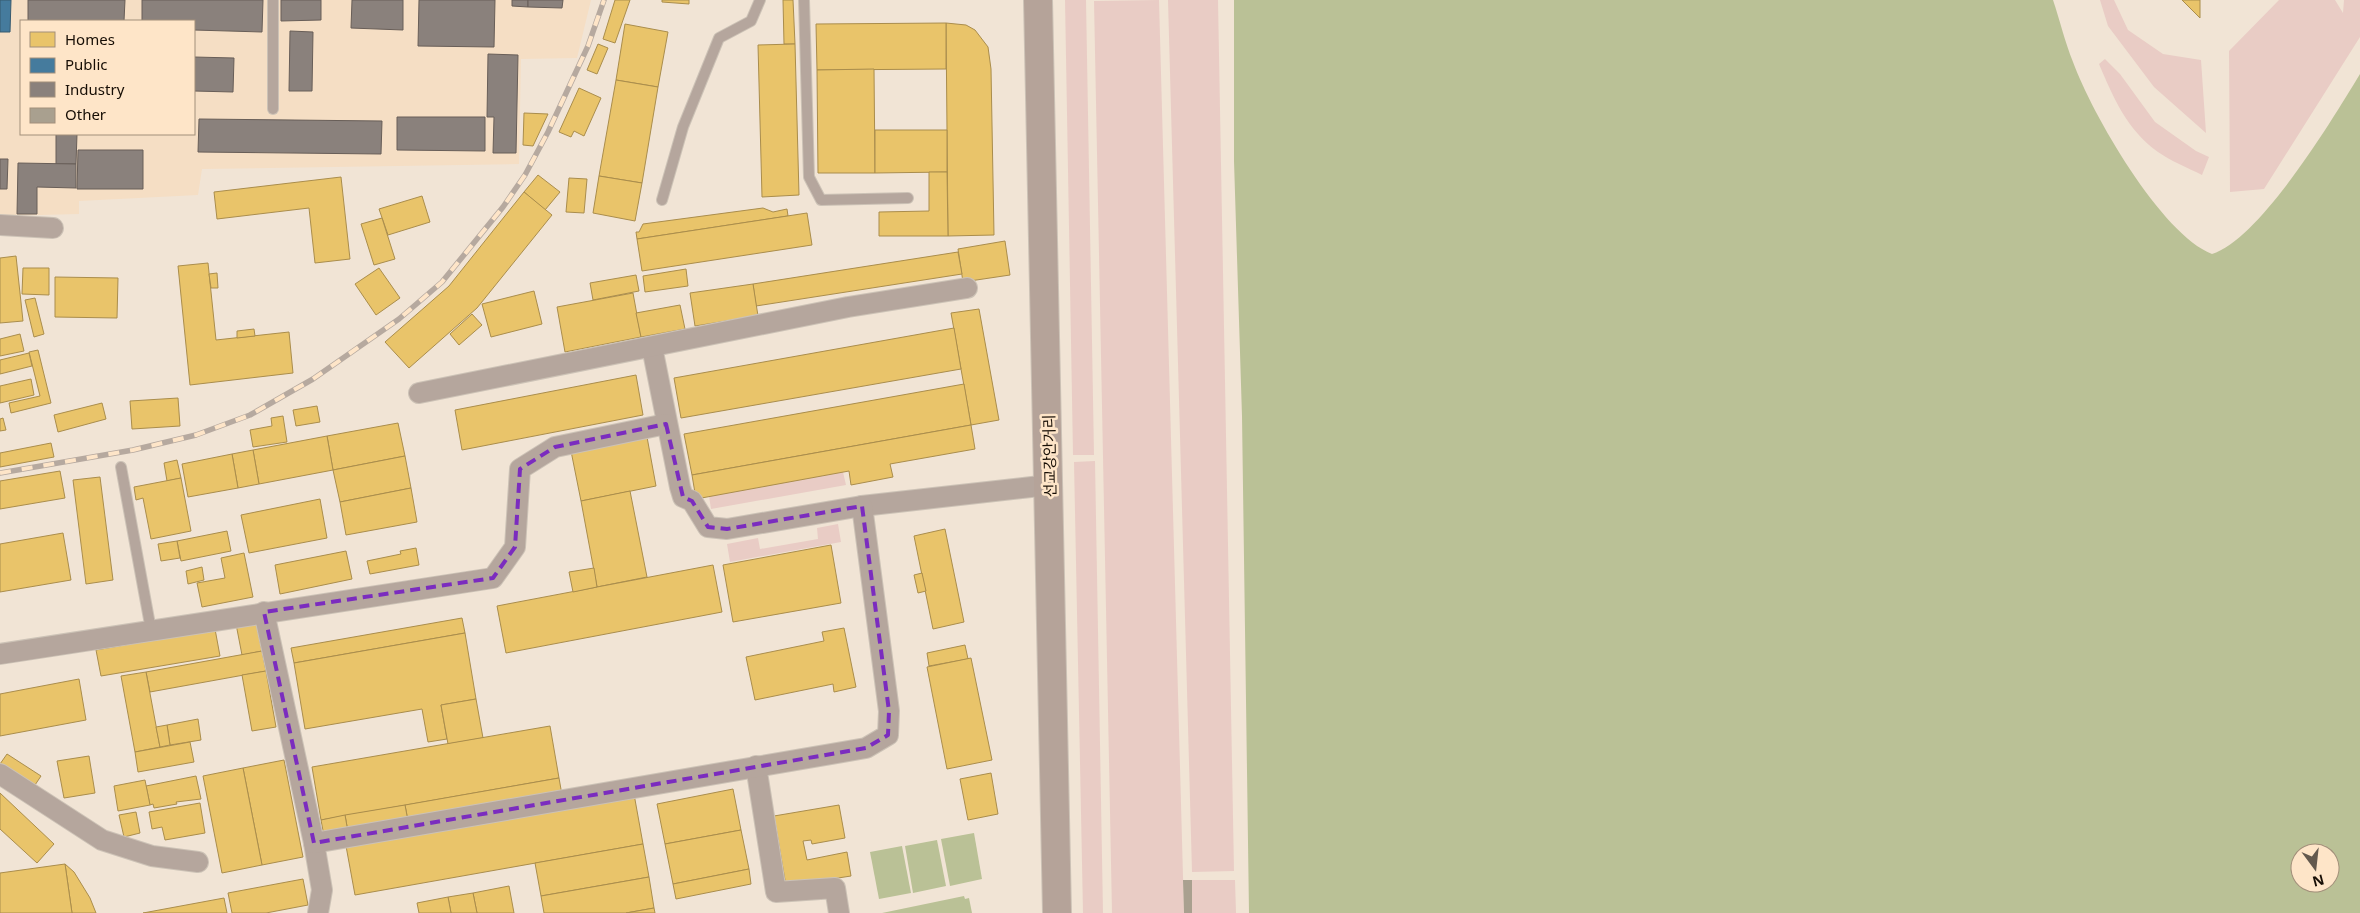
<svg xmlns="http://www.w3.org/2000/svg" width="2360" height="913" viewBox="0 0 2360 913" font-family="'Noto Sans','Noto Sans KR',sans-serif">
<rect width="100%" height="100%" fill="#f1e4d5"/>
<path fill="#f5dec4" fill-rule="evenodd" d="M0,0H591L577,58L521,59L519,164L202,169L198,195L79,201V214L0,216ZM21,21H194V134H21Z"/>
<g fill="#e9ccc5">
<path d="M1065,0H1086L1094,455H1073Z"/>
<path d="M1159,0L1184,913H1112L1094,1Z"/>
<path d="M1168,0H1218L1234,871L1192,872Z"/>
<path d="M2100,0H2114L2128,30L2163,54L2201,60L2206,133L2154,87L2108,26Z"/>
<path d="M2279,0H2335L2343,13L2344,0H2360V37L2264,189L2230,192L2229,51Z"/>
<path d="M2105,59L2120,74L2155,122L2196,151L2209,157L2202,175C2188,168 2171,161 2158,152C2127,130 2113,97 2099,64Z"/>
<path d="M1095,461L1103,913H1083L1074,462Z"/>
<path d="M843,472L846,485L711,509L709,496Z"/>
<path d="M838,524L841,542L730,562L727,544L758,538L760,549L818,539L817,528Z"/>
<path d="M1192,880H1235L1236,913H1192Z"/>
</g>
<g fill="#bac196" fill-rule="evenodd">
<path d="M1234,0H2053C2060,21 2065,42 2073,62C2092,114 2161,234 2212,254C2261,238 2332,120 2360,74V913H1249L1242,416L1234,161ZM2300,853H2330V883H2300Z"/>
<path d="M974,833L982,879L950,886L941,839Z"/>
<path d="M937,840L946,886L913,893L905,846Z"/>
<path d="M902,846L911,893L879,899L870,852Z"/>
<path d="M964,896L965,899L969,898L972,913H882Z"/>
</g>
<g fill="#e9c46a" stroke="#aa8d4c">
<path d="M615,0H630L615,43L603,39Z"/>
<path d="M662,0H689V4L662,2Z"/>
<path d="M783,0H793L795,44H784Z"/>
<path d="M2182,0H2200V18Z"/>
<path d="M946,23L966,25L975,30L988,47L991,69L994,235L948,236Z"/>
<path d="M946,23V69L817,70L816,24Z"/>
<path d="M625,24L668,32L658,87L616,80Z"/>
<path d="M598,44L608,48L597,74L587,70Z"/>
<path d="M795,44L799,195L762,197L758,45Z"/>
<path d="M874,69L875,173H818L817,70Z"/>
<path d="M616,80L658,87L642,183L599,176Z"/>
<path d="M579,88L601,98L584,136L574,131L571,137L559,132Z"/>
<path d="M524,113L548,114L533,146L523,145Z"/>
<path d="M875,130H947V172L875,173Z"/>
<path d="M929,172H947L948,236H879V212L929,211Z"/>
<path d="M538,175L560,192L545,210L524,192Z"/>
<path d="M599,176L642,183L635,221L593,213Z"/>
<path d="M341,177L350,259L315,263L309,208L217,219L214,192Z"/>
<path d="M569,178L587,179L584,213L566,212Z"/>
<path d="M524,192L552,215L477,308L409,368L385,342L449,286Z"/>
<path d="M422,196L430,222L388,235L379,209Z"/>
<path d="M763,208L773,212L787,209L788,216L637,239L636,232H639L643,224Z"/>
<path d="M807,213L812,245L642,271L637,239Z"/>
<path d="M382,218L395,259L374,265L361,224Z"/>
<path d="M1005,241L1010,275L963,282L958,249Z"/>
<path d="M958,252L962,274L756,306L753,284Z"/>
<path d="M16,256L23,321L0,323V258Z"/>
<path d="M208,263L216,340L289,332L293,373L190,385L178,266Z"/>
<path d="M23,268H49V295L22,294Z"/>
<path d="M379,268L400,298L376,315L355,284Z"/>
<path d="M686,269L688,286L645,292L643,276Z"/>
<path d="M217,273L218,288H211L209,274Z"/>
<path d="M636,275L639,291L593,300L590,283Z"/>
<path d="M55,277L118,278L117,318L55,317Z"/>
<path d="M753,284L758,316L695,326L690,293Z"/>
<path d="M534,291L542,324L491,337L482,304Z"/>
<path d="M633,293L641,337L565,352L557,307Z"/>
<path d="M35,298L44,334L34,337L25,300Z"/>
<path d="M680,305L685,329L641,337L636,313Z"/>
<path d="M979,309L999,420L971,425L951,313Z"/>
<path d="M472,314L482,325L459,345L450,334Z"/>
<path d="M954,328L961,369L681,418L674,378Z"/>
<path d="M254,329L255,336L237,338V331Z"/>
<path d="M20,334L24,351L0,356V339Z"/>
<path d="M38,350L51,403L11,413L9,403L40,396L29,352Z"/>
<path d="M29,353L32,366L0,374V360Z"/>
<path d="M636,375L643,415L462,450L455,410Z"/>
<path d="M31,379L34,395L0,403V386Z"/>
<path d="M964,384L971,425L692,475L684,434Z"/>
<path d="M178,398L180,426L132,429L130,401Z"/>
<path d="M102,403L106,419L58,432L54,415Z"/>
<path d="M317,406L320,422L296,426L293,410Z"/>
<path d="M283,416L287,442L253,447L250,430L272,426L271,418Z"/>
<path d="M3,418L6,430L0,431V419Z"/>
<path d="M398,423L405,456L333,470L327,436Z"/>
<path d="M971,425L975,449L890,464L893,477L851,485L849,471L696,499L692,475Z"/>
<path d="M327,436L333,470L259,484L253,450Z"/>
<path d="M647,437L656,486L581,501L571,451Z"/>
<path d="M51,443L54,457L0,467V453Z"/>
<path d="M253,450L259,484L238,488L232,454Z"/>
<path d="M232,454L238,488L188,497L182,464Z"/>
<path d="M405,456L411,488L340,502L333,470Z"/>
<path d="M177,460L181,478L167,481L164,463Z"/>
<path d="M60,471L65,498L0,509V481Z"/>
<path d="M100,477L113,580L86,584L73,480Z"/>
<path d="M181,478L191,531L151,539L143,498L136,500L134,487Z"/>
<path d="M411,488L417,522L346,535L340,502Z"/>
<path d="M630,491L647,577L597,587L581,501Z"/>
<path d="M320,499L327,538L249,553L241,515Z"/>
<path d="M945,529L964,622L933,629L914,536Z"/>
<path d="M227,531L231,551L181,561L177,541Z"/>
<path d="M63,533L71,580L0,592V544Z"/>
<path d="M177,541L180,558L161,561L158,544Z"/>
<path d="M831,545L841,603L733,622L723,565Z"/>
<path d="M416,548L419,565L370,574L367,561L401,554L400,551Z"/>
<path d="M346,551L352,579L280,594L275,565Z"/>
<path d="M244,553L253,597L202,607L197,583L225,578L221,558Z"/>
<path d="M713,565L722,612L506,653L497,606Z"/>
<path d="M202,567L204,580L188,584L186,571Z"/>
<path d="M594,568L597,587L573,592L569,572Z"/>
<path d="M922,573L926,591L918,593L914,575Z"/>
<path d="M462,618L465,633L294,663L291,648Z"/>
<path d="M256,621L262,651L242,655L236,624Z"/>
<path d="M844,628L856,687L834,692L833,684L755,700L746,657L824,641L822,632Z"/>
<path d="M215,629L220,656L101,676L96,650Z"/>
<path d="M465,633L476,699L441,705L447,739L428,742L422,709L305,729L294,663Z"/>
<path d="M965,645L968,659L929,666L927,653Z"/>
<path d="M262,651L266,671L150,692L146,672Z"/>
<path d="M971,658L992,760L947,769L927,667Z"/>
<path d="M266,671L276,727L252,731L242,675Z"/>
<path d="M146,672L160,747L135,752L121,676Z"/>
<path d="M79,679L86,720L0,736V694Z"/>
<path d="M476,699L483,738L448,744L441,705Z"/>
<path d="M198,719L201,740L170,745L167,725Z"/>
<path d="M167,725L170,745L160,747L156,727Z"/>
<path d="M550,726L559,778L321,820L312,767Z"/>
<path d="M190,742L194,762L138,772L135,752Z"/>
<path d="M7,754L41,776L33,788L0,764Z"/>
<path d="M89,756L95,793L64,798L57,761Z"/>
<path d="M284,760L303,857L262,865L243,768Z"/>
<path d="M243,768L262,865L222,873L203,776Z"/>
<path d="M991,773L998,814L968,820L960,779Z"/>
<path d="M196,776L201,799L176,802L177,804L154,808L153,804L150,805L146,786Z"/>
<path d="M559,778L562,795L408,821L405,805Z"/>
<path d="M145,780L150,805L118,811L114,786Z"/>
<path d="M733,789L741,830L665,844L657,804Z"/>
<path d="M0,793L54,844L37,863L0,829Z"/>
<path d="M634,794L643,844L355,895L346,846Z"/>
<path d="M200,803L205,833L165,840L162,827L152,829L149,812Z"/>
<path d="M405,805L408,821L348,832L345,815Z"/>
<path d="M839,805L845,838L812,844L811,840L803,841L807,860L847,852L851,876L786,886L774,816Z"/>
<path d="M136,812L140,833L124,837L119,815Z"/>
<path d="M345,815L348,832L324,836L321,820Z"/>
<path d="M741,830L749,869L673,884L665,844Z"/>
<path d="M643,844L649,877L541,896L535,863Z"/>
<path d="M65,864L74,872L90,898L96,913H72Z"/>
<path d="M65,864L72,913H0V873Z"/>
<path d="M749,869L751,884L676,899L673,884Z"/>
<path d="M649,877L654,908L626,913H544L541,896Z"/>
<path d="M303,879L308,905L266,913H232L228,893Z"/>
<path d="M509,886L514,913H477L473,893Z"/>
<path d="M473,893L477,913H451L448,897Z"/>
<path d="M448,897L451,913H419L417,903Z"/>
<path d="M224,898L227,913H143Z"/>
<path d="M654,908L655,913H626Z"/>
</g>
<path fill="#457b9d" stroke="#375a6f" d="M0,0H11L10,32H0Z"/>
<g fill="#8a817c" stroke="#685e58">
<path d="M28,0H125L124,21H28Z"/>
<path d="M142,0H263L262,32L194,30V21H142Z"/>
<path d="M281,0H321V20L281,21Z"/>
<path d="M352,0H403V30L351,28Z"/>
<path d="M419,0H495L494,47L418,46Z"/>
<path d="M512,0H528V7L512,6Z"/>
<path d="M528,0H563L562,8L528,7Z"/>
<path d="M290,31L313,32L312,91H289Z"/>
<path d="M488,54L518,55L516,153H493L494,117H487Z"/>
<path d="M194,57L234,58L233,92L194,91Z"/>
<path d="M397,117H485V151L397,150Z"/>
<path d="M199,119L382,121L381,154L198,152Z"/>
<path d="M56,134H77L76,164H56Z"/>
<path d="M78,150H143V189H77Z"/>
<path d="M0,159H8L7,189H0Z"/>
<path d="M18,163L76,164V188L37,187V214H17Z"/>
</g>
<path fill="#a9a08f" d="M1183,880H1192V913H1184Z"/>
<g fill="none" stroke-linecap="round" stroke-linejoin="round">
<g stroke="#ccc2b6" stroke-width="12">
<g id="service">
<path d="M273,0V109"/>
<path d="M804,0L809,177L821,200L908,198"/>
<path d="M662,200L683,127L719,38L751,21L760,0"/>
<path d="M121,467L151,630"/>
</g>
</g>
<g stroke="#ccc2b6" stroke-width="22">
<g id="minor">
<path d="M0,225L53,228"/>
<path d="M652,347L680,487L683,497L692,501L708,527L727,529L862,506L1049,485"/>
<path d="M419,393L848,307L967,288"/>
<path d="M264,612L314,843L322,890L318,913"/>
<path d="M0,654L493,578L515,547L520,469L555,447L666,424"/>
<path d="M756,766L776,892L835,888L839,913"/>
<path d="M0,774L102,840L152,856L198,862"/>
<path d="M314,843L866,748L888,735L889,711L862,506"/>
</g>
</g>
<g stroke="#ccc2b6" stroke-width="30">
<path id="secondary" d="M1038,0L1057,913"/>
</g>
<use href="#service" stroke="#b5a69d" stroke-width="10"/>
<use href="#minor" stroke="#b5a69d" stroke-width="20"/>
<use href="#secondary" stroke="#b5a399" stroke-width="28"/>
<g stroke="#b6a99f" stroke-width="5.5">
<path id="rail" d="M0,473L133,450L196,435L250,415L313,379L399,319L442,282L503,207L525,175L548,132L588,46L604,0"/>
</g>
<use href="#rail" stroke="#fee5c8" stroke-width="4" stroke-dasharray="11" stroke-linecap="butt"/>
</g>
<path fill="none" stroke="#7b2cbf" stroke-width="4" stroke-dasharray="10 6" stroke-linejoin="round" d="M666,424L683,497L692,501L708,527L727,529L862,506L889,711L888,735L866,748L314,843L264,612L493,578L515,547L520,469L555,447Z"/>
<g text-anchor="middle" dominant-baseline="central" stroke-width="5" stroke-linejoin="round" paint-order="stroke">
<g font-size="15" fill="#170e05" stroke="#fee5c8">
<text transform="translate(1049 456) rotate(-91)">선교강안거리</text>
</g>
</g>
<rect x="20" y="20" width="175" height="115" fill="#fee5c8" stroke="#a28f7a"/>
<rect x="30" y="32" width="25" height="15" fill="#e9c46a" stroke="#a28f7a"/>
<text x="65" y="45" font-size="15" fill="#170e05">Homes</text>
<rect x="30" y="58" width="25" height="15" fill="#457b9d" stroke="#a28f7a"/>
<text x="65" y="70" font-size="15" fill="#170e05">Public</text>
<rect x="30" y="82" width="25" height="15" fill="#8a817c" stroke="#a28f7a"/>
<text x="65" y="95" font-size="15" fill="#170e05">Industry</text>
<rect x="30" y="108" width="25" height="15" fill="#a9a08f" stroke="#a28f7a"/>
<text x="65" y="120" font-size="15" fill="#170e05">Other</text>
<g transform="translate(2315 868) rotate(165)"><circle r="24" fill="#fee5c8" stroke="#a28f7a"/>
<path d="M0-4L9 19L0 12L-9 19Z" fill="#63594e"/>
<text y="-8" font-size="14" font-weight="bold" text-anchor="middle" fill="#170e05">N</text>
</g>
</svg>
